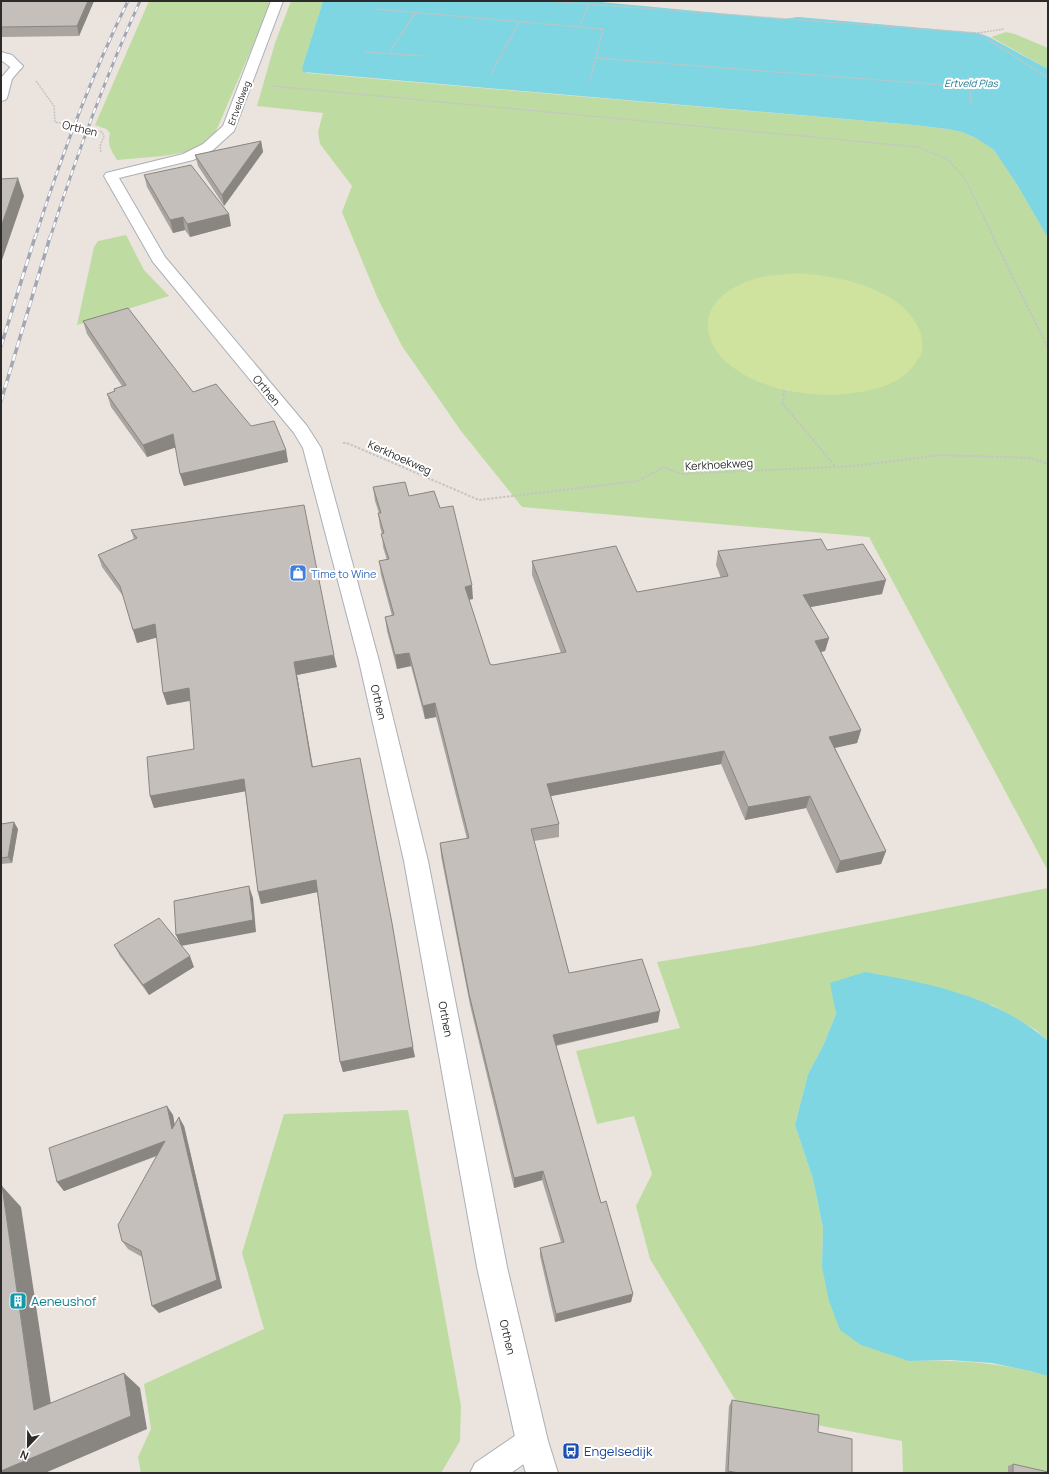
<svg xmlns="http://www.w3.org/2000/svg" width="1049" height="1474" viewBox="0 0 1049 1474" font-family="Manrope,sans-serif">
<rect width="100%" height="100%" fill="#ebe4de"/>
<g fill="#bedca1">
<path d="M149,1H271L270,6L213,138L186,152L163,156L117,160C111,150 107,145 110,133L106,129L95,125Z"/>
<path d="M291,1H323L302,68L307,73L914,125L947,129L962,132L976,138L994,150L1016,183L1048,238V871L869,537L522,507L461,431L402,346L378,299L342,212L352,186L320,144L318,132L323,113L257,106L275,43Z"/>
<path d="M1006,32L1015,34L1048,48V69L991,37Z"/>
<path d="M126,235L144,270L169,296L77,325L94,247L98,241Z"/>
<path d="M1048,888V1041L1036,1030L992,1005L831,984L836,1014L823,1046L808,1074L795,1125L813,1179L823,1228L822,1267L909,1361C957,1360 1002,1362 1048,1376V1473H903L902,1441L742,1411L650,1259L636,1206L652,1174L634,1116L597,1124L576,1051L680,1028L657,962L754,946Z"/>
<path d="M408,1110L461,1406L460,1441L441,1473H141L138,1457L151,1429L144,1384L264,1329L242,1253L284,1114Z"/>
</g>
<path fill="#cfe29e" d="M798,273C830,276 858,280 887,296C906,306 926,328 922,351C922,354 919,357 918,359C909,375 895,383 878,388C831,402 761,395 724,360C715,351 709,340 708,328C705,298 741,280 768,276C777,275 788,274 798,273Z"/>
<g fill="#7dd6e2">
<path d="M323,1H590L784,19L798,17L979,33L989,37L1048,69V238L1016,183L994,150L976,138L962,132L947,129L914,125L303,72L302,68Z"/>
<path d="M865,972C929,983 998,997 1048,1041V1376L1030,1371L992,1363L950,1360L909,1361L861,1345L840,1330L829,1301L822,1267L823,1228L813,1179L795,1125L808,1074L823,1046L836,1014L830,983Z"/>
</g>
<g fill="none" stroke-linecap="round" stroke-linejoin="round">
<g stroke="#abafb6" stroke-width="2">
<g id="service">
<path d="M17,63L23,66L12,79L7,98L5,100L1,101V78L13,64Z"/>
<path d="M532,1426L542,1431L547,1441L542,1451L511,1473H470L475,1463L522,1431Z"/>
</g>
</g>
<g stroke="#abafb6" stroke-width="2">
<g id="minor">
<path d="M271,1H283L234,131L213,150L193,160L119,178L165,257L307,426L321,448L379,661L428,861L507,1267L548,1441L558,1473H526L516,1441L477,1267L404,861L359,661L303,448L294,433L153,262L104,176L106,173L183,154L203,144L223,126Z"/>
<path d="M1,52L12,55L23,66L21,69H13L1,60Z"/>
</g>
</g>
<g stroke="#c4c4c4" stroke-width="1.5" stroke-dasharray="2 1" stroke-linecap="butt">
<path d="M546,1L978,33L1048,78"/>
<path d="M376,9L603,29L590,81"/>
<path d="M580,27L589,4"/>
<path d="M978,33L1004,29"/>
<path d="M366,52L425,56"/>
<path d="M389,53L416,12"/>
<path d="M596,58L970,87"/>
<path d="M491,74L519,22"/>
<path d="M969,77L971,103"/>
<path d="M36,81L54,106L55,122L102,132L104,136L100,146L101,153"/>
<path d="M273,86L918,147L947,159L964,177L994,238"/>
</g>
<g stroke="#c4c4c4" stroke-width="2" stroke-dasharray="2.5 1.5" stroke-linecap="butt">
<path d="M993,237L1048,348"/>
<path d="M784,390L783,404L835,466"/>
<path d="M343,443H347L479,500L638,481L664,467L681,474L855,466L941,455L1030,458L1048,464"/>
</g>
<use href="#service" fill="#fff" fill-rule="evenodd"/>
<use href="#minor" fill="#fff" fill-rule="evenodd"/>
<g stroke="#a2a7b3" stroke-width="3">
<g id="rail-far1">
<path d="M35,238C61,157 90,78 128,1"/>
<path d="M50,238C76,157 105,78 140,1"/>
</g>
</g>
<g stroke="#a2a7b3" stroke-width="3.5">
<g id="rail">
<path d="M1,346L35,237"/>
<path d="M1,401L50,237"/>
</g>
</g>
<use href="#rail-far1" stroke="#fff" stroke-width="2" stroke-dasharray="5.5" stroke-linecap="butt"/>
<use href="#rail" stroke="#fff" stroke-width="2.5" stroke-dasharray="7" stroke-linecap="butt"/>
</g>
<g fill="#a9a4a0">
<path d="M1,1H94L79,36L1,37Z"/>
<path d="M261,141L263,152L224,206L198,166L195,155Z"/>
<path d="M144,175L231,226L190,237L185,230L173,233L147,187Z"/>
<path d="M83,321L193,392L251,426L286,450L288,462L184,486L180,474L176,447L147,457L111,407L107,394L115,392L114,389L122,386L87,334Z"/>
<path d="M373,487L409,496L440,508L473,599L469,600L490,664L493,665L561,653L532,575V561L637,592L721,578L716,565L718,551L827,550L882,594L810,607L829,638L825,651L821,652L861,730L857,743L835,748L886,851L881,864L836,873L806,808L745,820L721,764L551,796L559,824V837L534,841L569,973L658,1022L556,1046L601,1203L633,1294L631,1302L555,1322L540,1256V1248L561,1242L542,1180L514,1188L470,1005L441,856L440,843L467,839L436,717L425,719L411,666L397,669L387,631L385,617L392,616L381,575L379,561L387,560L383,547L382,534L380,527L378,513H379L375,501Z"/>
<path d="M131,530L337,667L297,675L312,767L415,1057L343,1072L340,1062L317,892L261,904L258,892L245,791L154,808L150,796L194,749L190,701L167,705L163,693L157,637L137,643L123,596L102,567L98,555L134,539Z"/>
<path d="M1,824L18,829L12,863L1,864Z"/>
<path d="M114,945L194,967L149,995L120,956Z"/>
<path d="M173,1115L174,1124L184,1126L222,1288L159,1313L142,1257L128,1249L122,1241L157,1156L64,1191L57,1182Z"/>
<path d="M732,1400L818,1432L852,1473H725L729,1406Z"/>
<path d="M1013,1464L1048,1473H1008V1466Z"/>
</g>
<g fill="#898682">
<path d="M88,1H94L79,36L77,26Z"/>
<path d="M261,141L263,152L224,206L222,195Z"/>
<path d="M18,178L24,196L2,260L1,258V227Z"/>
<path d="M229,214L231,226L190,237L187,224Z"/>
<path d="M183,217L185,230L173,233L170,220Z"/>
<path d="M173,434L177,447L147,457L143,445Z"/>
<path d="M286,450L288,462L184,486L180,474Z"/>
<path d="M886,580L882,594L800,609L803,595Z"/>
<path d="M472,585L473,599L465,600V587Z"/>
<path d="M155,624L159,637L137,643L133,630Z"/>
<path d="M829,638L825,651L811,654L815,641Z"/>
<path d="M409,653L411,666L397,669L395,655Z"/>
<path d="M334,655L337,667L297,675L315,779L312,767L294,662Z"/>
<path d="M189,688L193,700L167,705L163,693Z"/>
<path d="M435,703L436,717L425,719L423,706Z"/>
<path d="M861,730L857,743L825,750L829,737Z"/>
<path d="M724,751L721,764L546,797L547,784Z"/>
<path d="M244,779L247,791L154,808L150,796Z"/>
<path d="M810,796L806,808L745,820L748,807Z"/>
<path d="M14,822L18,829L12,863L8,857Z"/>
<path d="M886,851L881,864L836,873L840,861Z"/>
<path d="M316,880L318,892L261,904L258,892Z"/>
<path d="M249,886L253,898L256,932L181,946L176,935Z"/>
<path d="M190,956L194,967L149,995L143,985Z"/>
<path d="M660,1011L658,1022L552,1046L553,1035Z"/>
<path d="M413,1047L415,1057L343,1072L340,1062Z"/>
<path d="M167,1106L173,1115L177,1138L172,1129Z"/>
<path d="M179,1117L184,1126L222,1288L159,1313L152,1306Z"/>
<path d="M165,1141L171,1150L64,1191L57,1182Z"/>
<path d="M543,1171L542,1180L514,1188V1178Z"/>
<path d="M2,1186L21,1207L54,1424L34,1410Z"/>
<path d="M633,1294L631,1302L555,1322L556,1314Z"/>
<path d="M124,1373L140,1388L147,1429L45,1473H1V1471Z"/>
</g>
<g fill="#c4bfba" stroke="#898682">
<path d="M1,1H88L77,26L1,27Z"/>
<path d="M261,141L222,195L195,155Z"/>
<path d="M191,165L229,214L187,224L183,217L170,220L144,175Z"/>
<path d="M18,178L1,227V179Z"/>
<path d="M128,308L193,392L216,384L251,426L274,421L286,450L180,474L173,434L143,445L107,394L115,391L114,389L126,385L83,321Z"/>
<path d="M405,482L409,496L434,491L440,508L453,506L472,585L465,587L490,664L493,665L566,652L532,561L616,546L637,592L728,576L718,551L821,539L827,550L863,544L886,580L803,595L829,638L815,641L861,730L829,737L886,851L840,861L810,796L748,807L724,751L547,784L559,824L531,829L569,973L642,959L660,1011L553,1035L601,1203L606,1201L633,1294L556,1314L540,1248L564,1242L543,1171L514,1178L469,994L440,843L469,838L435,703L423,706L409,653L395,655L385,617L394,615L379,561L389,559L381,534L384,533L378,513H381L373,487Z"/>
<path d="M304,505L334,655L294,662L312,767L360,758L392,923L413,1047L340,1062L316,880L258,892L244,779L150,796L147,757L194,749L189,688L163,693L155,624L133,630L120,586L98,555L137,538L131,530Z"/>
<path d="M14,822L8,857L1,858V824Z"/>
<path d="M249,886L253,920L176,935L174,901Z"/>
<path d="M159,918L190,956L143,985L114,945Z"/>
<path d="M167,1106L172,1129L179,1117L217,1280L152,1306L141,1251L122,1241L118,1225L165,1141L57,1182L49,1148Z"/>
<path d="M2,1186L34,1410L124,1373L131,1416L1,1471V1187Z"/>
<path d="M732,1400L819,1415L818,1432L852,1439V1473H739L728,1471Z"/>
<path d="M1013,1464L1048,1472V1473H1013Z"/>
</g>
<defs>
<g id="shop-square" transform="scale(0.9)"><rect x="-9" y="-9" width="18" height="18" rx="4" fill="#3f7fe0" stroke="#fff"/><path d="M-5-2.5h2.3a2.7 3.5 0 0 1 5.4 0H5L5.5 6h-11ZM-1.5-2.5h3a1.5 2.3 0 0 0-3 0Z" fill="#fff"/></g>
<g id="building-square" transform="scale(0.9)"><rect x="-9" y="-9" width="18" height="18" rx="4" fill="#0f9aa8" stroke="#fff"/><path d="M-4-6H4V6H1V3H-1V6H-4ZM-2.5-4.3h1.7v1.8h-1.7ZM.8-4.3h1.7v1.8H.8ZM-2.5-1h1.7V.8h-1.7ZM.8-1h1.7V.8H.8Z" fill="#fff"/></g>
<g id="bus-square" transform="scale(0.9)"><rect x="-9" y="-9" width="18" height="18" rx="4" fill="#1a4fb4" stroke="#fff"/><path d="M-5-6H5V4H4V6H2V4H-2V6H-4V4H-5ZM-3.5-4V0h7V-4ZM-3.5 1.2v1.5H-2V1.2ZM2 1.2v1.5H3.5V1.2Z" fill="#fff"/></g>
</defs>
<g fill-rule="evenodd">
<use href="#shop-square" x="298" y="573"/>
<use href="#building-square" x="18" y="1301"/>
<use href="#bus-square" x="571" y="1451"/>
</g>
<g text-anchor="middle" dominant-baseline="central" stroke-width="4" stroke-linejoin="round" paint-order="stroke">
<g font-size="9" fill="#2b2b2b" stroke="#fff">
<text transform="translate(239 103) rotate(-69)">Ertveldweg</text>
</g>
<g font-size="10" font-style="italic" fill="#1c778e" stroke="#fff">
<text x="971" y="83">Ertveld Plas</text>
</g>
<g font-size="11" fill="#2b2b2b" stroke="#fff">
<text transform="translate(80 128) rotate(13)">Orthen</text>
<text transform="translate(267 390) rotate(50)">Orthen</text>
<text transform="translate(400 457) rotate(24)">Kerkhoekweg</text>
<text transform="translate(719 464) rotate(-3)">Kerkhoekweg</text>
<text transform="translate(379 702) rotate(77)">Orthen</text>
<text transform="translate(446 1019) rotate(79)">Orthen</text>
<text transform="translate(508 1337) rotate(77)">Orthen</text>
</g>
<g font-size="11" fill="#366cbe" stroke="#fff" text-anchor="start">
<text x="311" y="573">Time to Wine</text>
</g>
<g font-size="13" fill="#0d838f" stroke="#fff" text-anchor="start">
<text x="31" y="1301">Aeneushof</text>
</g>
<g font-size="13" fill="#164399" stroke="#fff" text-anchor="start">
<text x="584" y="1451">Engelsedijk</text>
</g>
</g>
<rect width="1049" height="1474" fill="none" stroke="#2b2b2b" stroke-width="4"/>
<g transform="translate(28 1446) rotate(202)" stroke="#ffffff" stroke-width="3" paint-order="stroke">
<path d="M0-3L7 15L0 10L-7 15Z" fill="#2b2b2b"/>
<text y="-6" font-size="11" font-weight="bold" text-anchor="middle" fill="#2b2b2b">N</text>
</g>
</svg>
